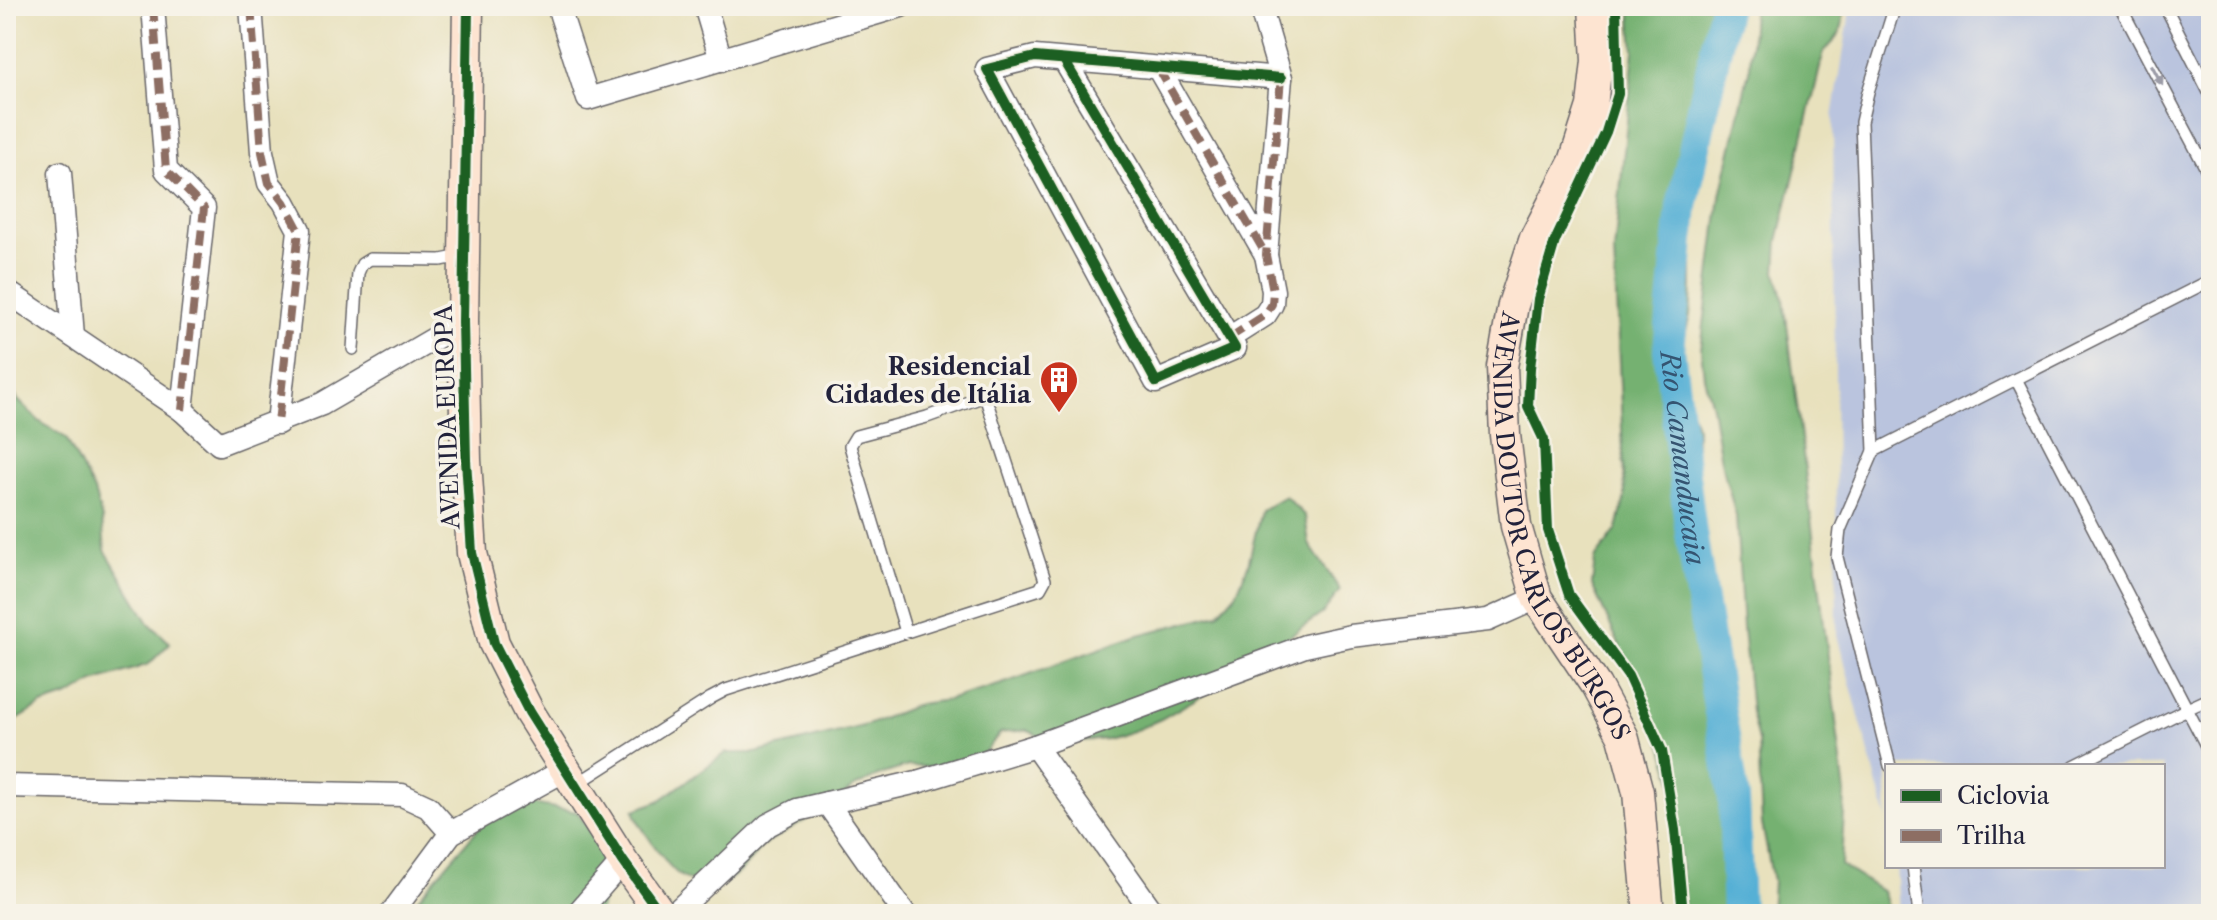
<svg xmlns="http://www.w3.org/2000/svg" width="2217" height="920" viewBox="0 0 2217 920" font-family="'Libre Caslon Text',serif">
<rect width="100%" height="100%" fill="#f7f3e8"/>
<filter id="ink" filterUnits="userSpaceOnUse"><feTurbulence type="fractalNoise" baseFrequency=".0125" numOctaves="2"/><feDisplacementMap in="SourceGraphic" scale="16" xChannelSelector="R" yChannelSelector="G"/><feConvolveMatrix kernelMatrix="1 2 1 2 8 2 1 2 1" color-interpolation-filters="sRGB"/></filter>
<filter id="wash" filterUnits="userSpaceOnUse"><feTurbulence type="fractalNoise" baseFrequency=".006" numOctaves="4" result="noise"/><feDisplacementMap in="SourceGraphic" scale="32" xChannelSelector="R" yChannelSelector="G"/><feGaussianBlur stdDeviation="1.8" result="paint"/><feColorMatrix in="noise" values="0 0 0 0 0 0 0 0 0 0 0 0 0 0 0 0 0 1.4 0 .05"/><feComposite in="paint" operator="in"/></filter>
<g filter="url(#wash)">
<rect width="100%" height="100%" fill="#e8e1bd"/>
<path fill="#bac4de" d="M1851,6H2211V914H1899L1896,866H2163V766H1887V819L1837,635L1833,117Z"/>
<g fill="#74b171" stroke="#4b6a56" stroke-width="2">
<path d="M1630,6H1725L1720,34L1719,63L1697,145L1686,200V229L1692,258V287L1690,315L1683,343L1682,372L1687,399L1696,426L1695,484L1700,539L1697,596L1701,624L1720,678L1726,706L1731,761L1744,818L1745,874L1738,914H1685L1673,780L1655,723L1592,585L1595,559L1617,529L1625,497L1614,252L1634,50Z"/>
<path d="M1753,6H1843C1845,26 1840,38 1824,51L1778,241L1776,272L1784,300L1845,794L1841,865L1883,892L1889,914H1771L1773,881L1762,824L1758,741L1751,712L1743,628L1736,516L1721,461L1712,406L1704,377L1701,349L1719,204L1750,66Z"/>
<path d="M6,381L18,400L39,421L66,438L94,491L102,519L105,550L149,623L170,643L149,664L94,682L69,696L42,705L17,720L6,721Z"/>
<path d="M1285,496L1305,516L1309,544L1340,590L1323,613L1278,644L1258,663L1161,719L1136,730L1107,739L1053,743L1027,730L1000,733L983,755L937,767L908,766L880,775L854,787L832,804L761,847L743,869L721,886C678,882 677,876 653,844C645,832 638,824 634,810L659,801L726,753H755L867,725L919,704L947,700L1002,684L1135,636L1218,614L1237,592L1248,565L1261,510Z"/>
<path d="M527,803L577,812L605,852L601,908L597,914H409L414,903L482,824Z"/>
</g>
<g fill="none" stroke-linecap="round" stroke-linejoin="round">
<path stroke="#57b0d5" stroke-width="32" id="s1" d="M1725,6L1682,206L1669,350L1691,533L1734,799L1738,914"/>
</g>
</g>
<g filter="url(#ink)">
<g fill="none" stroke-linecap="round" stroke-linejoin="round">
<g stroke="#676568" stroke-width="14">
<g id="lane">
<path d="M2120,6L2211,178"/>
<path d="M2165,6L2211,96"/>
<path d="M353,349L358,273L362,264L370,259L441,260L461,256"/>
<path d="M2016,379L2187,709L2074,766"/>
<path d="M1874,451L2211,280"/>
<path d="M2211,698L2187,709L2211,755"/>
<path d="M1890,766L1837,557L1840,530L1874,451L1861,122L1868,92L1895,6"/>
<path d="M577,784L711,698L726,690L1040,589L1045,580L985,396L927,417L856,436L850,446L906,632"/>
<path d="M1913,866L1919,914"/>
</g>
</g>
<g stroke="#676568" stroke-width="25">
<g id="street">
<path d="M153,6L166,170L204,208L182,410"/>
<path d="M251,6L262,152L269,183L284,202L299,230L278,423"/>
<path d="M558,6L588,99L901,6"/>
<path d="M705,6L721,60"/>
<path d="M1064,60L1235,348L1156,382L987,69L1035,57L1281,78"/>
<path d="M1158,68L1266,255"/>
<path d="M60,173L73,336"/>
<path d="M6,291L182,410L219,444L322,404L463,322"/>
<path d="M1229,338L1265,315L1272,304L1273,291L1266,255L1281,78L1260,6"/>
<path d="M1035,746L1154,914"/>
<path d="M6,786L402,795L428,807L451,833"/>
<path d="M827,803L905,914"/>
<path d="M391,914L451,833L565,770"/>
<path d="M577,914L623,861"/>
<path d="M674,914L768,825L797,810L917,782L1035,746L1305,646L1351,636L1488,620L1537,598"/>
</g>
</g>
<g stroke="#676568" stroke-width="33">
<g id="secondary">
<path d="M468,6L463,322L466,460L472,553L494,643L529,712L623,861L661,914"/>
<path id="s2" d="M1594,6L1597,61L1592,106L1574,162L1535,238L1513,305L1502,367L1505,435L1516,526L1537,598L1596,686L1623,736L1638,792L1649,914"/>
</g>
</g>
<use href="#lane" stroke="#fff" stroke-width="11"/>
<use href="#street" stroke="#fff" stroke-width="22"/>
<use href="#secondary" stroke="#fde4d1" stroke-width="30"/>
<g stroke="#8d6e63" stroke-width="8" stroke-dasharray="16 8" stroke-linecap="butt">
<path d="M153,6L166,170L204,208L182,410"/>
<path d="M251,6L262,152L269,183L284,202L299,230L278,423"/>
<path d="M1158,68L1266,255"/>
<path d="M1229,338L1265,315L1272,304L1273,291L1266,255L1281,78L1276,77"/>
</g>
<g stroke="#f7f3e8" stroke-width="15">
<g id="cycleway">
<path d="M468,6L463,322L466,460L472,553L494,643L529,712L623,861L661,914"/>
<path d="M1616,6L1618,94L1606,132L1555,241L1538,299L1530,368L1528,406L1544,440L1548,530L1569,595L1628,676L1662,751L1675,830L1683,914"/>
<path d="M1064,60L1235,348L1156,382L987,69L1035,57L1281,78"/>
</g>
</g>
<use href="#cycleway" stroke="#1b5e20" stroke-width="10"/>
</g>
<defs><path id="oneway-solid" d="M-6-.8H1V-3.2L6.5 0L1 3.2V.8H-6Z" transform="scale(2)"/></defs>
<use fill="#9c9ca7" href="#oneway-solid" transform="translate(2157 75) rotate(62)"/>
</g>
<defs>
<g id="building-pin" transform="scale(2)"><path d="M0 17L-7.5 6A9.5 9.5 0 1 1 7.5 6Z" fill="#c8321e" stroke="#f7f3e8"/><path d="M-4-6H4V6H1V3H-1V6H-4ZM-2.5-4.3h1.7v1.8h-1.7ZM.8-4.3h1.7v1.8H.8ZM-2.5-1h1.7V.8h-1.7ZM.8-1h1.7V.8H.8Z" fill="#fff"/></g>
</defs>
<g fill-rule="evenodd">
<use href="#building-pin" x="1059" y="380"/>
</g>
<g text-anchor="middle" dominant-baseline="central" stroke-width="7" stroke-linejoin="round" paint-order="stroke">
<g font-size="24" font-weight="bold" fill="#22223b" stroke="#f7f3e8" text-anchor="end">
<text x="1031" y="366">Residencial<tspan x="1031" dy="28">Cidades de Itália</tspan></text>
</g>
<g font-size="24" fill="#22223b" stroke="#f7f3e8">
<text transform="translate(447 417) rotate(-92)">AVENIDA EUROPA</text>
<text stroke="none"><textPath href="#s2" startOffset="550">AVENIDA DOUTOR CARLOS BURGOS</textPath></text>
</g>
<g font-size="26" font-style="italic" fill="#355471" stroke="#f7f3e8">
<text stroke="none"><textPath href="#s1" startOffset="458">Rio Camanducaia</textPath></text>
</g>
</g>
<rect width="2217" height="920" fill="none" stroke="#f7f3e8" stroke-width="32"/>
<rect x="1885" y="764" width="280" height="104" fill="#f7f3e8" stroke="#a29fa3" stroke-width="2"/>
<rect x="1901" y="790" width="40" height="12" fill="#1b5e20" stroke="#a29fa3" stroke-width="2"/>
<text x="1957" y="804" font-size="24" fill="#22223b">Ciclovia</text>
<rect x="1901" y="830" width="40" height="12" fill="#8d6e63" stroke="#a29fa3" stroke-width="2"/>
<text x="1957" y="844" font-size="24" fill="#22223b">Trilha</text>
</svg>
